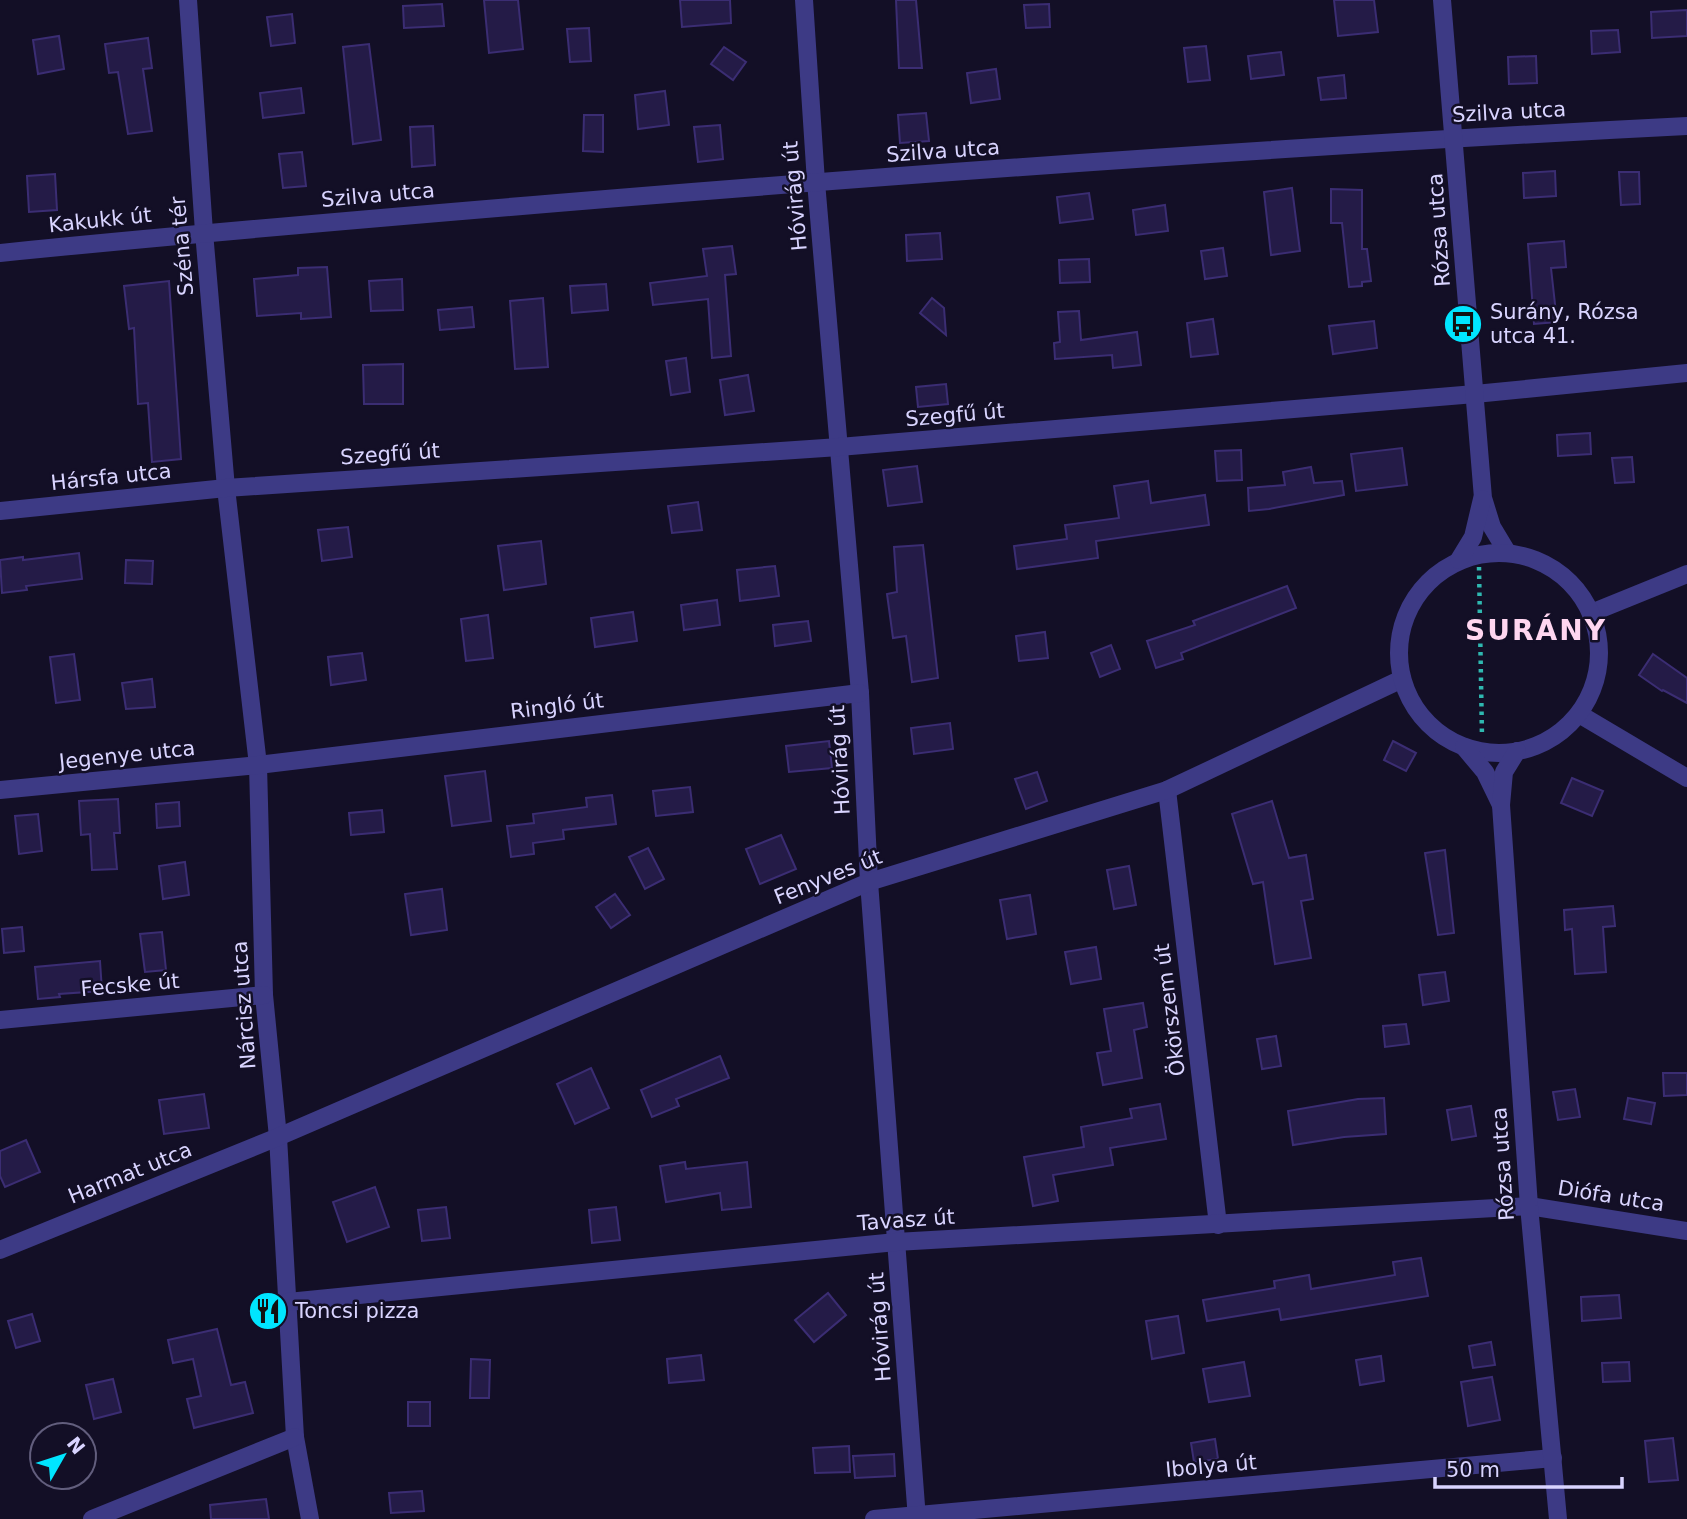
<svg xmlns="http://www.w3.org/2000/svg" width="1687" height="1519" viewBox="0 0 1687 1519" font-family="'DejaVu Sans',sans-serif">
<rect width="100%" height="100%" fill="#130f26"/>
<g fill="#241b47" stroke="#3b2d73" stroke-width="2">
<path d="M484,0H518L523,49L489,53Z"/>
<path d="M680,0H730L731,23L682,27Z"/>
<path d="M896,0H916L922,68H899Z"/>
<path d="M1334,0H1374L1378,32L1338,36Z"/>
<path d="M442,4L444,26L404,28L403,6Z"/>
<path d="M1049,4L1050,27L1026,28L1024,5Z"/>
<path d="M1687,10V36L1652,38L1651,12Z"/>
<path d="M292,14L295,43L271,46L267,17Z"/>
<path d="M589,28L591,61L570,62L567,29Z"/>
<path d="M1618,30L1620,52L1592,54L1591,31Z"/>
<path d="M59,36L64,69L38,74L33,40Z"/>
<path d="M148,38L152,68L143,69L152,131L128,134L118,72L109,73L105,44Z"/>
<path d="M369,44L381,140L353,144L343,47Z"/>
<path d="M1206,46L1210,80L1188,82L1184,48Z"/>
<path d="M724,47L746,62L733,80L711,64Z"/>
<path d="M1281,52L1284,75L1251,79L1248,56Z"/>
<path d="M1536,56L1537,83L1509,84L1508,57Z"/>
<path d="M996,69L1000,99L971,103L967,73Z"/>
<path d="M1344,75L1346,98L1321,100L1318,78Z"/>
<path d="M301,88L304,113L263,118L260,93Z"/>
<path d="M665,91L669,125L638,129L635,95Z"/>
<path d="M926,113L929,141L900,143L898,115Z"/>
<path d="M584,115H603V152L583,151Z"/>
<path d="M720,125L723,159L698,162L694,127Z"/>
<path d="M433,126L435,165L412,167L410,127Z"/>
<path d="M302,152L306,186L283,188L279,154Z"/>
<path d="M1555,171L1556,196L1524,198L1523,173Z"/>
<path d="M1619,172H1639L1640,204L1621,205Z"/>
<path d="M55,174L57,210L29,212L27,176Z"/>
<path d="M1292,188L1300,251L1271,255L1264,192Z"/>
<path d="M1331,189L1362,190V249H1367L1371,281L1362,282V286L1349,287L1342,223H1331Z"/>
<path d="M1089,193L1093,219L1060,223L1057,197Z"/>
<path d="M1165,205L1168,231L1136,235L1133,210Z"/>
<path d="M940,233L942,259L907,261L906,235Z"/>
<path d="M1564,241L1566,267L1551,268L1557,322L1534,324L1528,244Z"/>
<path d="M732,246L736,274L725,275L731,356L712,358L708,299L653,305L650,283L707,276L703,249Z"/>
<path d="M1223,248L1227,276L1205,279L1201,251Z"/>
<path d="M1089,259L1090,282L1060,283L1059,260Z"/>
<path d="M327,267L331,317L301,319V313L257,316L254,279L298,275V268Z"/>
<path d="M402,279L403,310L371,311L369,281Z"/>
<path d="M169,281L181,459L152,462L148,403L138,404L134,328L129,329L124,286Z"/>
<path d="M606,284L608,310L572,313L570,286Z"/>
<path d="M543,298L548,367L515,369L510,301Z"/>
<path d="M932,298L944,308L946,335L920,313Z"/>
<path d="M472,307L474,327L440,330L438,310Z"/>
<path d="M1079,311L1081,340L1137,332L1141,365L1113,368L1112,355L1055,359L1054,343L1060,342L1058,312Z"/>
<path d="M1213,319L1218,354L1191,357L1187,323Z"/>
<path d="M1374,321L1377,348L1333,354L1329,326Z"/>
<path d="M686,358L690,392L671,395L666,361Z"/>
<path d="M403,364V404H364L363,365Z"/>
<path d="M748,375L754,411L725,415L720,380Z"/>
<path d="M946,384L948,404L918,407L916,387Z"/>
<path d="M1590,433L1591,454L1558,456L1557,435Z"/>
<path d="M1402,448L1407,485L1356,491L1351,454Z"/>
<path d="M1241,450L1242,480L1217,481L1215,451Z"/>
<path d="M1632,457L1634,482L1615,483L1612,458Z"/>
<path d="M917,466L922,502L888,506L883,470Z"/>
<path d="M1311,467L1314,483L1342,481L1344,495L1269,509L1249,511L1248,488L1285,485L1283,472Z"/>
<path d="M1148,481L1151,503L1205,495L1209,525L1096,541L1098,558L1017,569L1014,546L1067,539L1065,525L1119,518L1114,486Z"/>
<path d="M698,502L702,530L672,533L668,506Z"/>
<path d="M348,527L352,557L322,561L318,530Z"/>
<path d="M541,541L546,584L504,590L498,546Z"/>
<path d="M923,545L938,678L912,682L906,636L893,638L887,594L897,592L894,547Z"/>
<path d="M79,553L82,579L26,586L27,590L2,593L0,560L23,557V560Z"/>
<path d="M126,560L153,561L152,584L125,583Z"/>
<path d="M775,566L779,596L740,601L737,570Z"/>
<path d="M1287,586L1296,608L1181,653L1183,659L1156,668L1147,641L1195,625L1193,621Z"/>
<path d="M717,600L720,625L684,630L681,605Z"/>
<path d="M633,612L637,641L595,647L591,618Z"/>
<path d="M488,615L493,658L466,661L461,619Z"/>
<path d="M808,621L811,641L775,646L773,625Z"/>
<path d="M1045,632L1048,658L1019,661L1016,636Z"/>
<path d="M1111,645L1120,669L1100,677L1091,653Z"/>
<path d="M362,653L366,680L331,685L328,657Z"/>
<path d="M74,654L80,700L56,703L50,657Z"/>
<path d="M1653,654L1687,678V703L1663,690L1662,691L1639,675Z"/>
<path d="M152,679L155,707L126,709L122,683Z"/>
<path d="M950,723L953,749L914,754L911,728Z"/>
<path d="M829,741L832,768L789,772L786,746Z"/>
<path d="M1393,741L1416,753L1406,771L1384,760Z"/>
<path d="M485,771L491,821L452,826L445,776Z"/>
<path d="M1037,772L1047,801L1026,809L1015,779Z"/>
<path d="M1572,778L1603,791L1592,816L1561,803Z"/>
<path d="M690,787L693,812L656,816L653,791Z"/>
<path d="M612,795L616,824L563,830L564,839L533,843L534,854L511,857L507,826L534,823L533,814L587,807L586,798Z"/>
<path d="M118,799L120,833H114L117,869L92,870L90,834L81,835L79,801Z"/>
<path d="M1272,801L1289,858L1306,855L1313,899L1301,901L1311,958L1275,964L1263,882L1253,884L1232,814Z"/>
<path d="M179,802L180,826L157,828L156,804Z"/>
<path d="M382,810L384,832L351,835L349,813Z"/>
<path d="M38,814L42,851L19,854L15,816Z"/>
<path d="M781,835L796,869L760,884L746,849Z"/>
<path d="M648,848L664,879L645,889L629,857Z"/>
<path d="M1445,850L1454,933L1438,935L1425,853Z"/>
<path d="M185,862L189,895L163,899L159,866Z"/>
<path d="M1129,866L1136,905L1114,909L1107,870Z"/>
<path d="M442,889L447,930L411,935L405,894Z"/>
<path d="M615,894L630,915L611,928L596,907Z"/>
<path d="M1030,895L1036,934L1007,939L1000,900Z"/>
<path d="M1613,906L1615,926L1603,927L1606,972L1575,974L1572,929L1565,930L1564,910Z"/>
<path d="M22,927L24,951L4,953L2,929Z"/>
<path d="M162,932L166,970L145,972L140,934Z"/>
<path d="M1096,947L1101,979L1071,984L1065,952Z"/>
<path d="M100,961L102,991L59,994L60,997L38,999L35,967Z"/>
<path d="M1445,972L1449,1001L1423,1005L1419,975Z"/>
<path d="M1143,1003L1147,1027L1134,1030L1142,1078L1103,1085L1097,1053L1111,1051L1104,1009Z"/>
<path d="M1406,1024L1409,1044L1385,1047L1383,1026Z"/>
<path d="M1276,1036L1281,1066L1262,1069L1257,1039Z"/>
<path d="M720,1056L729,1078L676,1099L679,1106L652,1117L641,1090Z"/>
<path d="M591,1068L609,1108L575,1124L557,1084Z"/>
<path d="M1663,1073H1687V1095L1664,1096Z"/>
<path d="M1575,1089L1580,1117L1558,1120L1553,1092Z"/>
<path d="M204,1094L209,1128L164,1134L159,1100Z"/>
<path d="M1384,1098L1386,1134L1344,1137L1293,1145L1288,1111L1358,1099Z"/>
<path d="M1628,1098L1655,1103L1651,1124L1624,1119Z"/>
<path d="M1160,1104L1166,1139L1110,1148L1113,1165L1053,1175L1058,1201L1033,1206L1024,1157L1084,1147L1081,1127L1132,1118L1130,1109Z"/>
<path d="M1471,1106L1476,1136L1452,1140L1447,1110Z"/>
<path d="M26,1140L40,1172L5,1187L0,1176V1151Z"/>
<path d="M685,1162L686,1169L747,1162L751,1207L722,1210L720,1193L666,1202L660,1166Z"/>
<path d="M375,1187L389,1227L347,1242L333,1202Z"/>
<path d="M446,1207L450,1238L422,1241L418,1210Z"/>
<path d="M616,1207L620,1240L592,1243L589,1210Z"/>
<path d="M1421,1258L1428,1296L1281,1320L1279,1309L1207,1321L1203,1300L1275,1288L1274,1281L1309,1275L1311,1289L1395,1275L1393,1262Z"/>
<path d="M828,1293L846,1315L814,1342L795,1320Z"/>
<path d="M1619,1295L1621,1318L1582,1321L1581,1297Z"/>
<path d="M32,1314L40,1341L16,1348L8,1321Z"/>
<path d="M1178,1316L1184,1353L1152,1359L1146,1321Z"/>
<path d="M217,1329L231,1385L245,1382L253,1413L194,1428L187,1399L201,1396L193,1359L173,1363L168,1340Z"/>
<path d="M1491,1342L1495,1365L1473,1368L1469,1346Z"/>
<path d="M701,1355L704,1380L669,1383L667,1359Z"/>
<path d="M1381,1356L1384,1381L1360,1385L1356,1360Z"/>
<path d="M471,1359L490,1360L489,1398H470Z"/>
<path d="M1244,1362L1250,1396L1209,1402L1203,1369Z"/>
<path d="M1629,1362L1630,1381L1603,1382L1602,1363Z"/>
<path d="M1492,1377L1500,1420L1468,1426L1461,1382Z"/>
<path d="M113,1379L121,1412L94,1419L86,1385Z"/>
<rect x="408" y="1402" width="22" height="24"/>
<path d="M1673,1438L1678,1480L1649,1482L1645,1441Z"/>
<path d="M1215,1439L1218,1459L1194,1462L1191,1443Z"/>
<path d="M849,1446L850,1472L815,1473L813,1448Z"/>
<path d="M894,1454L895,1476L855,1478L853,1456Z"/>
<path d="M422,1491L424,1511L391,1513L389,1493Z"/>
<path d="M266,1499L269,1519H211L210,1505Z"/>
</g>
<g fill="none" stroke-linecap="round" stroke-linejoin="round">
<path stroke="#2fb8b0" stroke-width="4.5" stroke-dasharray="3.5 5" stroke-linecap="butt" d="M1479,567L1482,737"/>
<g stroke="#3d3a85" stroke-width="18">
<path d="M188,0L204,232L226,488L258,765L264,995L278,1137L295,1437L310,1519"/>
<path d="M804,0L816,182L860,693L869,882L917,1519"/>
<path d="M0,253C206,232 412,215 618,198C974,169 1330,144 1687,126"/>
<path d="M0,511L226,488L839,447L1475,394L1687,373"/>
<path d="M1591,613L1687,574"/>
<path d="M1579,714L1687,778"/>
<path d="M0,790L258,765L860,693"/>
<path d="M1167,790L1218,1225"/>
<path d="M0,1020L264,995"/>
<path d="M0,1250L278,1137L869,882L1167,790L1402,679"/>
<path d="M288,1302L896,1242L1529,1206L1687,1231"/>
<path d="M92,1519L295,1437"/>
<path d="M874,1519L1553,1458"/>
</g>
<g stroke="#3d3a85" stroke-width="18">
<path d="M1442,0L1483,498L1492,527L1507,552"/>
<circle cx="1499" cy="653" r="100"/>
<path d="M1459,560L1473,537L1482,499"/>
<path d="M1464,747L1485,772L1501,805"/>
<path d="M1517,751L1504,772L1501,805L1529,1206L1558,1519"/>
</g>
</g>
<defs>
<g id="bus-disc" transform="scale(2.0125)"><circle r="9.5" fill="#00e5ff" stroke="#130f26"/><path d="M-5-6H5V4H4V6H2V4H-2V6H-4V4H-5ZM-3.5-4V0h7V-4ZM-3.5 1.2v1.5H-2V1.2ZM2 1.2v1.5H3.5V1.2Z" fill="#111"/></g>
<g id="restaurant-disc" transform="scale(2.0125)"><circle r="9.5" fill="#00e5ff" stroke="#130f26"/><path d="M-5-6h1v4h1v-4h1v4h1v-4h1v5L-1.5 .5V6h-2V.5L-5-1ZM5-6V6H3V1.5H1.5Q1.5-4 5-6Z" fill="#111"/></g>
</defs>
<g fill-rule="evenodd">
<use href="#bus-disc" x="1463" y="324"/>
<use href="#restaurant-disc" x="268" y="1311"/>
</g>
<g text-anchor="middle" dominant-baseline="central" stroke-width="5" stroke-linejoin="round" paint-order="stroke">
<g font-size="21" fill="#d9d4ff" stroke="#130f26">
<text transform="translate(1509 112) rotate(-3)">Szilva utca</text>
<text transform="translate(943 151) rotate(-4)">Szilva utca</text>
<text transform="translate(378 195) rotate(-5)">Szilva utca</text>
<text transform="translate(795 196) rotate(-95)">Hóvirág út</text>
<text transform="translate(100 220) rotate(-6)">Kakukk út</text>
<text transform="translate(1439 230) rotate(-94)">Rózsa utca</text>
<text transform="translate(182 246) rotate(-95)">Széna tér</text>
<text transform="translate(955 415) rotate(-5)">Szegfű út</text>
<text transform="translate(390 454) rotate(-4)">Szegfű út</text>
<text transform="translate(111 477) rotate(-6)">Hársfa utca</text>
<text transform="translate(557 706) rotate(-7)">Ringló út</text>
<text transform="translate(127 755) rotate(-6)">Jegenye utca</text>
<text transform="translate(840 760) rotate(-93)">Hóvirág út</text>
<text transform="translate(828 877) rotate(-22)">Fenyves út</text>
<text transform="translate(130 985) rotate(-5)">Fecske út</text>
<text transform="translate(244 1005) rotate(-94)">Nárcisz utca</text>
<text transform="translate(1170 1010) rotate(-97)">Ökörszem út</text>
<text transform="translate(1503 1164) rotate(-94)">Rózsa utca</text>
<text transform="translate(130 1173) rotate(-22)">Harmat utca</text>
<text transform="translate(1611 1196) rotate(9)">Diófa utca</text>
<text transform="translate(906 1220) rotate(-4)">Tavasz út</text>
<text transform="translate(880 1327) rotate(-94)">Hóvirág út</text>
<text transform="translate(1211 1466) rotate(-5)">Ibolya út</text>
</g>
<g font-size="21" fill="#d9d4ff" stroke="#130f26" text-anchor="start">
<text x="1490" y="312">Surány, Rózsa<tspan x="1490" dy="24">utca 41.</tspan></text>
<text x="295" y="1311">Toncsi pizza</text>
</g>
<g font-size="28" font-weight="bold" letter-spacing="2" fill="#ffd6f0" stroke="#130f26">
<text x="1536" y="630">SURÁNY</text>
</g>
</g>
<g transform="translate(63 1456) rotate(51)"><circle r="33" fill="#130f26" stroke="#625e7d" stroke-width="2"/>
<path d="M0-5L12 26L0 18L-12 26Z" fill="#00e5ff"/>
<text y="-10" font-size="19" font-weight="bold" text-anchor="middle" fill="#d9d4ff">N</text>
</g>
<path d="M1435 1477v10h187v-10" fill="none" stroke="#d9d4ff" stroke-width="3.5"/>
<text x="1446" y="1477" font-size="21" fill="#d9d4ff" stroke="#130f26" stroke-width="5" paint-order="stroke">50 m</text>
</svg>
